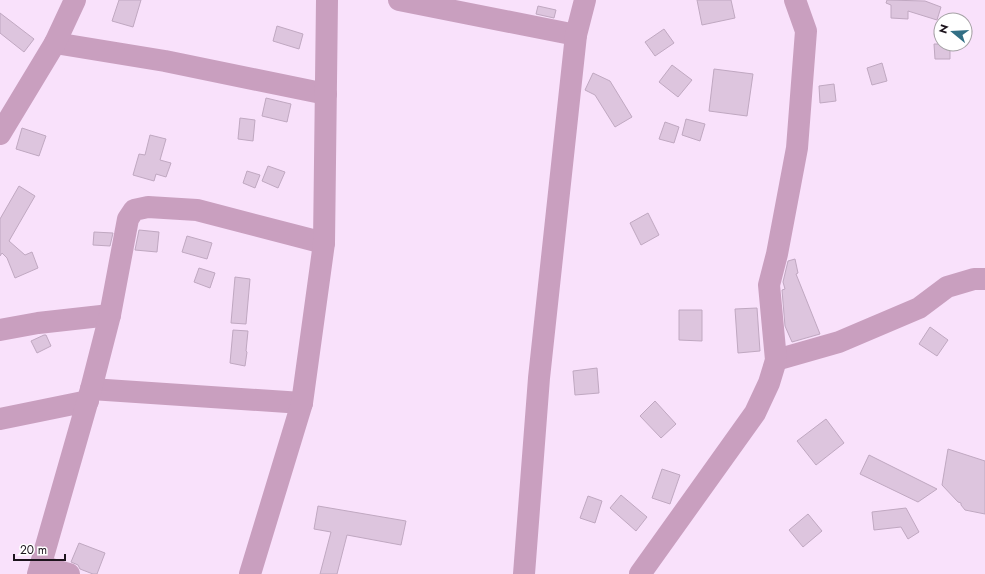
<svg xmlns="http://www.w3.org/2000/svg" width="985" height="574" viewBox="0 0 985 574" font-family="Jost,sans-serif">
<rect width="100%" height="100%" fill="#f9e1fb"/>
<g fill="#ddc5de" stroke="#c0a8c1">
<path d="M119,0H141L133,27L112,21Z"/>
<path d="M697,0H731L735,18L702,25Z"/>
<path d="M887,0L925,1L941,7L937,20L908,11V19L891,18V5L886,3Z"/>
<path d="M538,6L556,10L554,18L536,14Z"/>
<path d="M0,13L34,39L24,52L0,33Z"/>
<path d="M277,26L303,34L299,49L273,41Z"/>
<path d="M664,29L674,43L655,56L645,42Z"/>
<path d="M934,44H950V59H935Z"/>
<path d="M882,63L887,81L872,85L867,68Z"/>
<path d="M672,65L692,80L678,97L659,82Z"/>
<path d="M714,69L753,74L747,116L709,111Z"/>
<path d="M593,73L610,81L632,117L615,127L595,95L585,90Z"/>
<path d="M834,84L836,101L820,103L819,86Z"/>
<path d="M266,98L291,104L287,122L262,116Z"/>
<path d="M240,118L255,120L253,141L238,139Z"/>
<path d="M686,119L705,124L700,141L682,135Z"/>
<path d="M665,122L679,127L674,143L659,139Z"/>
<path d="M22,128L46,136L39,156L16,149Z"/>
<path d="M150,135L166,139L160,160L171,163L166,177L156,174L154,181L133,175L139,154L145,155Z"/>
<path d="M268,166L285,172L278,188L262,181Z"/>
<path d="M247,171L260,175L255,188L243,183Z"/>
<path d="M19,186L35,196L9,241L25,255L32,252L38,268L15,278L7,258L2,253L0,256V219Z"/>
<path d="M648,213L659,235L641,245L630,223Z"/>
<path d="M139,230L159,232L157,252L135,250Z"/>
<path d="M94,232L113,233L110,246L93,245Z"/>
<path d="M187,236L212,243L207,259L182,252Z"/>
<path d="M795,259L798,273L796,274L820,334L792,342L785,326L782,290L785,289L783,282L788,261Z"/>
<path d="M199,268L215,273L210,288L194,282Z"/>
<path d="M235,277L250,279L246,324L231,323Z"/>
<path d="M757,308L760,351L738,353L735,309Z"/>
<path d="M679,310H702V341L679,340Z"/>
<path d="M930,327L948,340L937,356L919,344Z"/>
<path d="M233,330L248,331L246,351L247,352L245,366L230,363Z"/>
<path d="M44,335H46L51,346L37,353L31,341Z"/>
<path d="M597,368L599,393L575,395L573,371Z"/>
<path d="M655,401L676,424L661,438L640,416Z"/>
<path d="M826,419L844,443L816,465L797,441Z"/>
<path d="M948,449L985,461V514L965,510L961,505V503L958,502L942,485Z"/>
<path d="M869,455L937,489L918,502L860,474Z"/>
<path d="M662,469L680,475L670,504L652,498Z"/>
<path d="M621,495L647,517L636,531L610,508Z"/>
<path d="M588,496L602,501L595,523L580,518Z"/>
<path d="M318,506L406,521L401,545L347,535L337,574H320L331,532L314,529Z"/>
<path d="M906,508L919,532L908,539L901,527L874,530L872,512Z"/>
<path d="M808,514L822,531L803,547L789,530Z"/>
<path d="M79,543L105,553L97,574H93L80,569L78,565L71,562Z"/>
</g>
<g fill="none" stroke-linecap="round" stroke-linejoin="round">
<g stroke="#c99fbf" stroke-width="22">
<path d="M399,0L576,35"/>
<path d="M55,43L165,61L326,94"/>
<path d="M0,134L55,43L75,0"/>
<path d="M0,330L38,323L110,315"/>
<path d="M776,360L839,342L919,308L947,287L974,279H985"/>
<path d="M91,389L302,403"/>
<path d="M0,419L88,401"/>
<path d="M41,566L69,574"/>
<path d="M38,574L91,389L110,315L128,219L134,210L148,207L197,210L324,243"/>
<path d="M250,574L302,403L324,243L327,0"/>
<path d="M524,574L539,378L576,35L585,0"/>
<path d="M640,574L755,413L769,383L776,360L769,285L777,254L797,148L806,31L795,0"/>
</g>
</g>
<g transform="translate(953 32) rotate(288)"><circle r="19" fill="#ffffff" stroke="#a5a1a5"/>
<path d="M0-3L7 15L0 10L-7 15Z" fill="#326f85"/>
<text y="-6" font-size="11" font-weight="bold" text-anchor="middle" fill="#1d141d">N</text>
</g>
<path d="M14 554v6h51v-6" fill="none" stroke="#1d141d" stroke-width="2"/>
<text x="20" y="554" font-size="12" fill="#1d141d" stroke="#ffffff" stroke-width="3" paint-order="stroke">20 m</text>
</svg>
